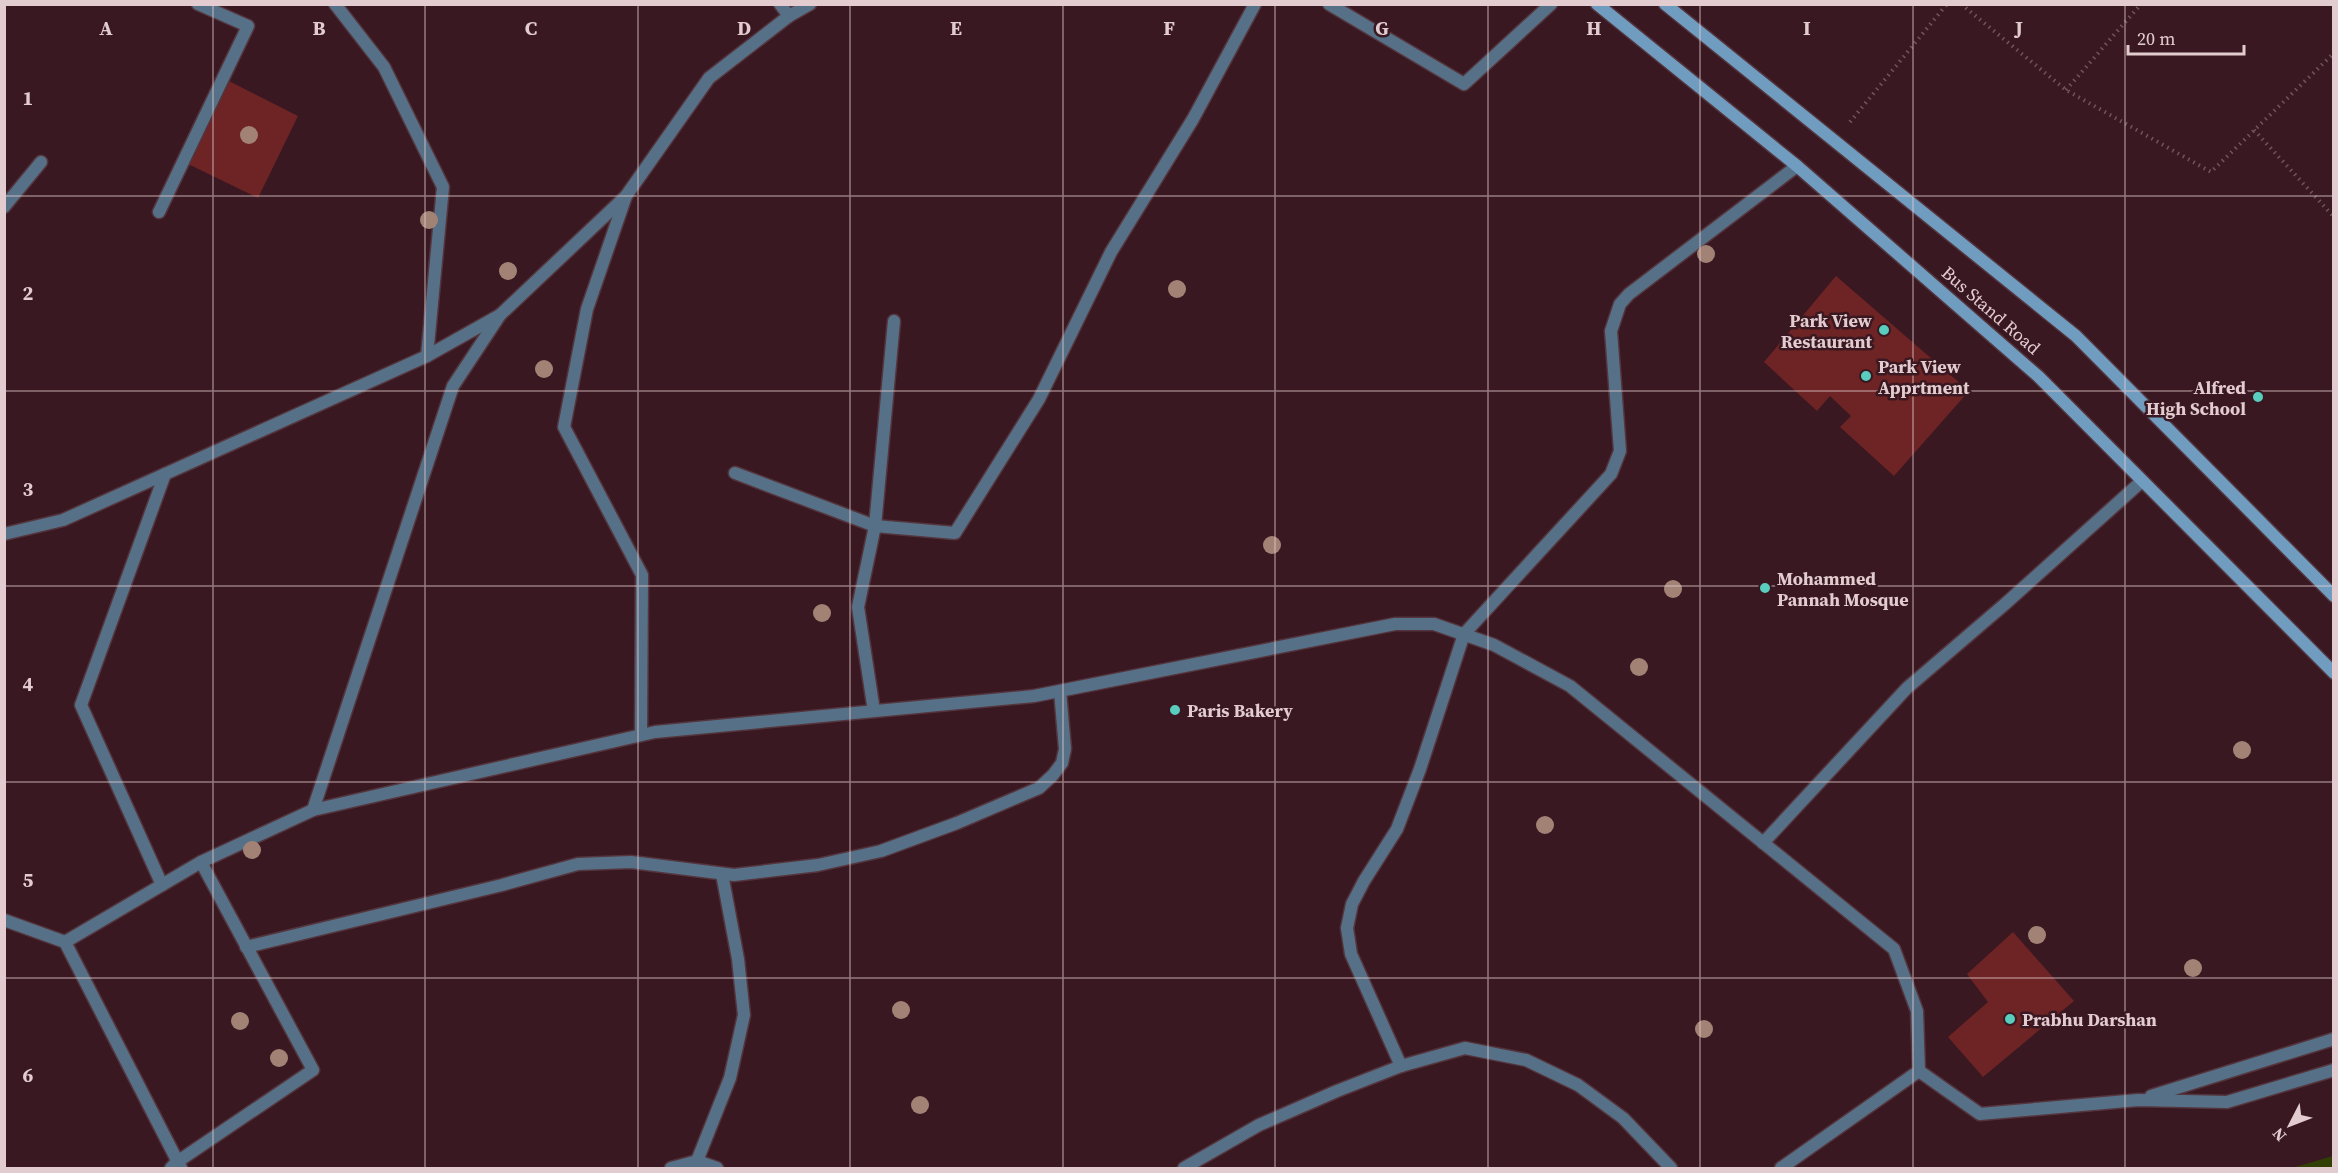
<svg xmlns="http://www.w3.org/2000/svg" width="2338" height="1173" viewBox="0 0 2338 1173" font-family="'Source Serif 4',serif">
<rect width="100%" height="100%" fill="#391821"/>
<path fill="#314002" d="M2333,1156V1168H2292Z"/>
<g fill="#6e2424">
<path d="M227,80L298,116L258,198L186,163Z"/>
<path d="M1836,276L1969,391L1894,476L1840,427L1851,416L1830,396L1817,411L1764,362Z"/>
<path d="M2013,932L2074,1001L1983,1077L1948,1037L1988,1002L1967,974Z"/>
</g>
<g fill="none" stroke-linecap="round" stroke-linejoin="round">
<g stroke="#54353d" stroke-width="15">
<g id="minor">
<path d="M335,4L384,67L443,187L427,356"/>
<path d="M780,4L789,16"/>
<path d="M1329,4L1464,84L1551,4"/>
<path d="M626,196L587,309L564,427L642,575L641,735"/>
<path d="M4,207L41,162"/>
<path d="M159,212L248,26L198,4"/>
<path d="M735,473L875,526L955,533L1039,399L1111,252L1193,119L1255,4"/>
<path d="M874,711L858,607L875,526L894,321"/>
<path d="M313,810L453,386L500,315"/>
<path d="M1763,843L1907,688L2005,604L2142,481"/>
<path d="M162,885L81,705L165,474"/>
<path d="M4,920L65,942L201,862L313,810L655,732L1034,696L1395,624H1434L1494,645L1570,686L1894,949L1917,1011L1919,1071"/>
<path d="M65,942L181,1168"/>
<path d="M246,947L502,885L578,864L631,862L734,875L818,865L881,851L957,823L1039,788L1053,775L1062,763L1065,749L1060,691"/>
<path d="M1401,1066L1351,954L1347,928L1352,904L1364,881L1397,829L1420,769L1464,634L1611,474L1620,451L1611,331L1620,304L1629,294L1797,166"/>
<path d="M697,1161L730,1078L744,1015L738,959L722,874"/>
<path d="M171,1168L177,1162L313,1070L201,862"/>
<path d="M671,1168L697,1161L717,1168"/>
<path d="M1184,1168L1259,1125L1337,1091L1401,1066L1465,1048L1526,1060L1578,1085L1623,1118L1671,1168"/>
</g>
</g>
<g stroke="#54353d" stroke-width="15">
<g id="tertiary">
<path d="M4,534L63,520L427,356L500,315L626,196L709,78L789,16L810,4"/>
<path d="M2151,1096L2334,1039"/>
<path d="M1781,1168L1919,1071L1980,1114L2138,1100L2227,1102L2334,1070"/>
</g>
</g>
<g stroke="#54353d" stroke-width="15">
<g id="secondary">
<path d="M1597,4L1797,166L2039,377L2334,673"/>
<path d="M1665,4L2076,336L2334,596"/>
</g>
</g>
<g stroke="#72545b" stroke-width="4" stroke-dasharray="1.5 4.5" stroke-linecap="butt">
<path d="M1961,4L2066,90L2211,172L2334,53"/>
<path d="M2066,90L2141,4"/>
<path d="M1850,122L1947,4"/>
<path d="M2254,130L2334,217"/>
</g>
<use href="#minor" stroke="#567187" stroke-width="12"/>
<use href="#tertiary" stroke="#567187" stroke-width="12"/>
<use href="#secondary" stroke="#709cc0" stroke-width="12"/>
</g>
<g fill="#a38276">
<circle cx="249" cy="135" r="9"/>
<circle cx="429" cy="220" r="9"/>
<circle cx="1706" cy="254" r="9"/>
<circle cx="508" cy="271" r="9"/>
<circle cx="1177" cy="289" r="9"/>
<circle cx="544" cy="369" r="9"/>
<circle cx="1272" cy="545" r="9"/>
<circle cx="1673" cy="589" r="9"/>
<circle cx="822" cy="613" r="9"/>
<circle cx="1639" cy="667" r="9"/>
<circle cx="2242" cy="750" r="9"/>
<circle cx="1545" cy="825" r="9"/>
<circle cx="252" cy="850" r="9"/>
<circle cx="2037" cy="935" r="9"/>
<circle cx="2193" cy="968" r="9"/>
<circle cx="901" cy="1010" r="9"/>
<circle cx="240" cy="1021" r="9"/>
<circle cx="1704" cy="1029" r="9"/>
<circle cx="279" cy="1058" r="9"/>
<circle cx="920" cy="1105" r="9"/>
</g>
<path fill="none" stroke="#e3ccd0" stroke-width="1.5" stroke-opacity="0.55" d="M213,4V1168M425,4V1168M638,4V1168M850,4V1168M1063,4V1168M1275,4V1168M1488,4V1168M1700,4V1168M1913,4V1168M2125,4V1168M4,196H2334M4,391H2334M4,586H2334M4,782H2334M4,978H2334"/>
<g fill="#59cebf" stroke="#391821" stroke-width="2">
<circle cx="1884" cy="330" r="6"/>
<circle cx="1866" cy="376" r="6"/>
<circle cx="2258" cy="397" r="6"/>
<circle cx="1765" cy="588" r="6"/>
<circle cx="1175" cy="710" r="6"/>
<circle cx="2010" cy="1019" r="6"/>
</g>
<g text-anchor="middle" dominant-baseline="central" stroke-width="5" stroke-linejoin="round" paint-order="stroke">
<g font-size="18" fill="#e3ccd0" stroke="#391821">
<text transform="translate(1991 310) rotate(41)">Bus Stand Road</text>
</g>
<g font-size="18" font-weight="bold" fill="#e3ccd0" stroke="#391821" text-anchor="start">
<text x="1872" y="320" text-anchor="end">Park View<tspan x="1872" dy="21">Restaurant</tspan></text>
<text x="1878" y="366">Park View<tspan x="1878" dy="21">Apprtment</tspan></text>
<text x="2246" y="387" text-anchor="end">Alfred<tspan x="2246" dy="21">High School</tspan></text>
<text x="1777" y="578">Mohammed<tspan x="1777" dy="21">Pannah Mosque</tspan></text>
<text x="1187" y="710">Paris Bakery</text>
<text x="2022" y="1019">Prabhu Darshan</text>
</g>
</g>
<g font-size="20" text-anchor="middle" font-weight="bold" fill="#e3ccd0" stroke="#391821" stroke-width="5" stroke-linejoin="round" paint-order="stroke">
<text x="106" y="35">A</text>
<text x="319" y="35">B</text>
<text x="531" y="35">C</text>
<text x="744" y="35">D</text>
<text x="956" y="35">E</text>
<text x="1169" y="35">F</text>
<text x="1382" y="35">G</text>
<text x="1594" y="35">H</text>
<text x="1807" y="35">I</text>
<text x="2019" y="35">J</text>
<text x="28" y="105">1</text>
<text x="28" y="300">2</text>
<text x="28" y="496">3</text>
<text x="28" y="691">4</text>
<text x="28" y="887">5</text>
<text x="28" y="1082">6</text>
</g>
<rect width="2338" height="1173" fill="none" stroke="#e3ccd0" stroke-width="12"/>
<g transform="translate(2290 1125) rotate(228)" stroke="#391821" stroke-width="4.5" paint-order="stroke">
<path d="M0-4.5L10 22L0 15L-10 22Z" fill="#e3ccd0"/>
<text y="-9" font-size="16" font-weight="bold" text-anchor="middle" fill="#e3ccd0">N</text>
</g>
<path d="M2128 45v9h116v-9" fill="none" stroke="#e3ccd0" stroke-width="3"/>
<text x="2137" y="45" font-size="18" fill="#e3ccd0" stroke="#391821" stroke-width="4.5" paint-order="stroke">20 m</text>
</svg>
